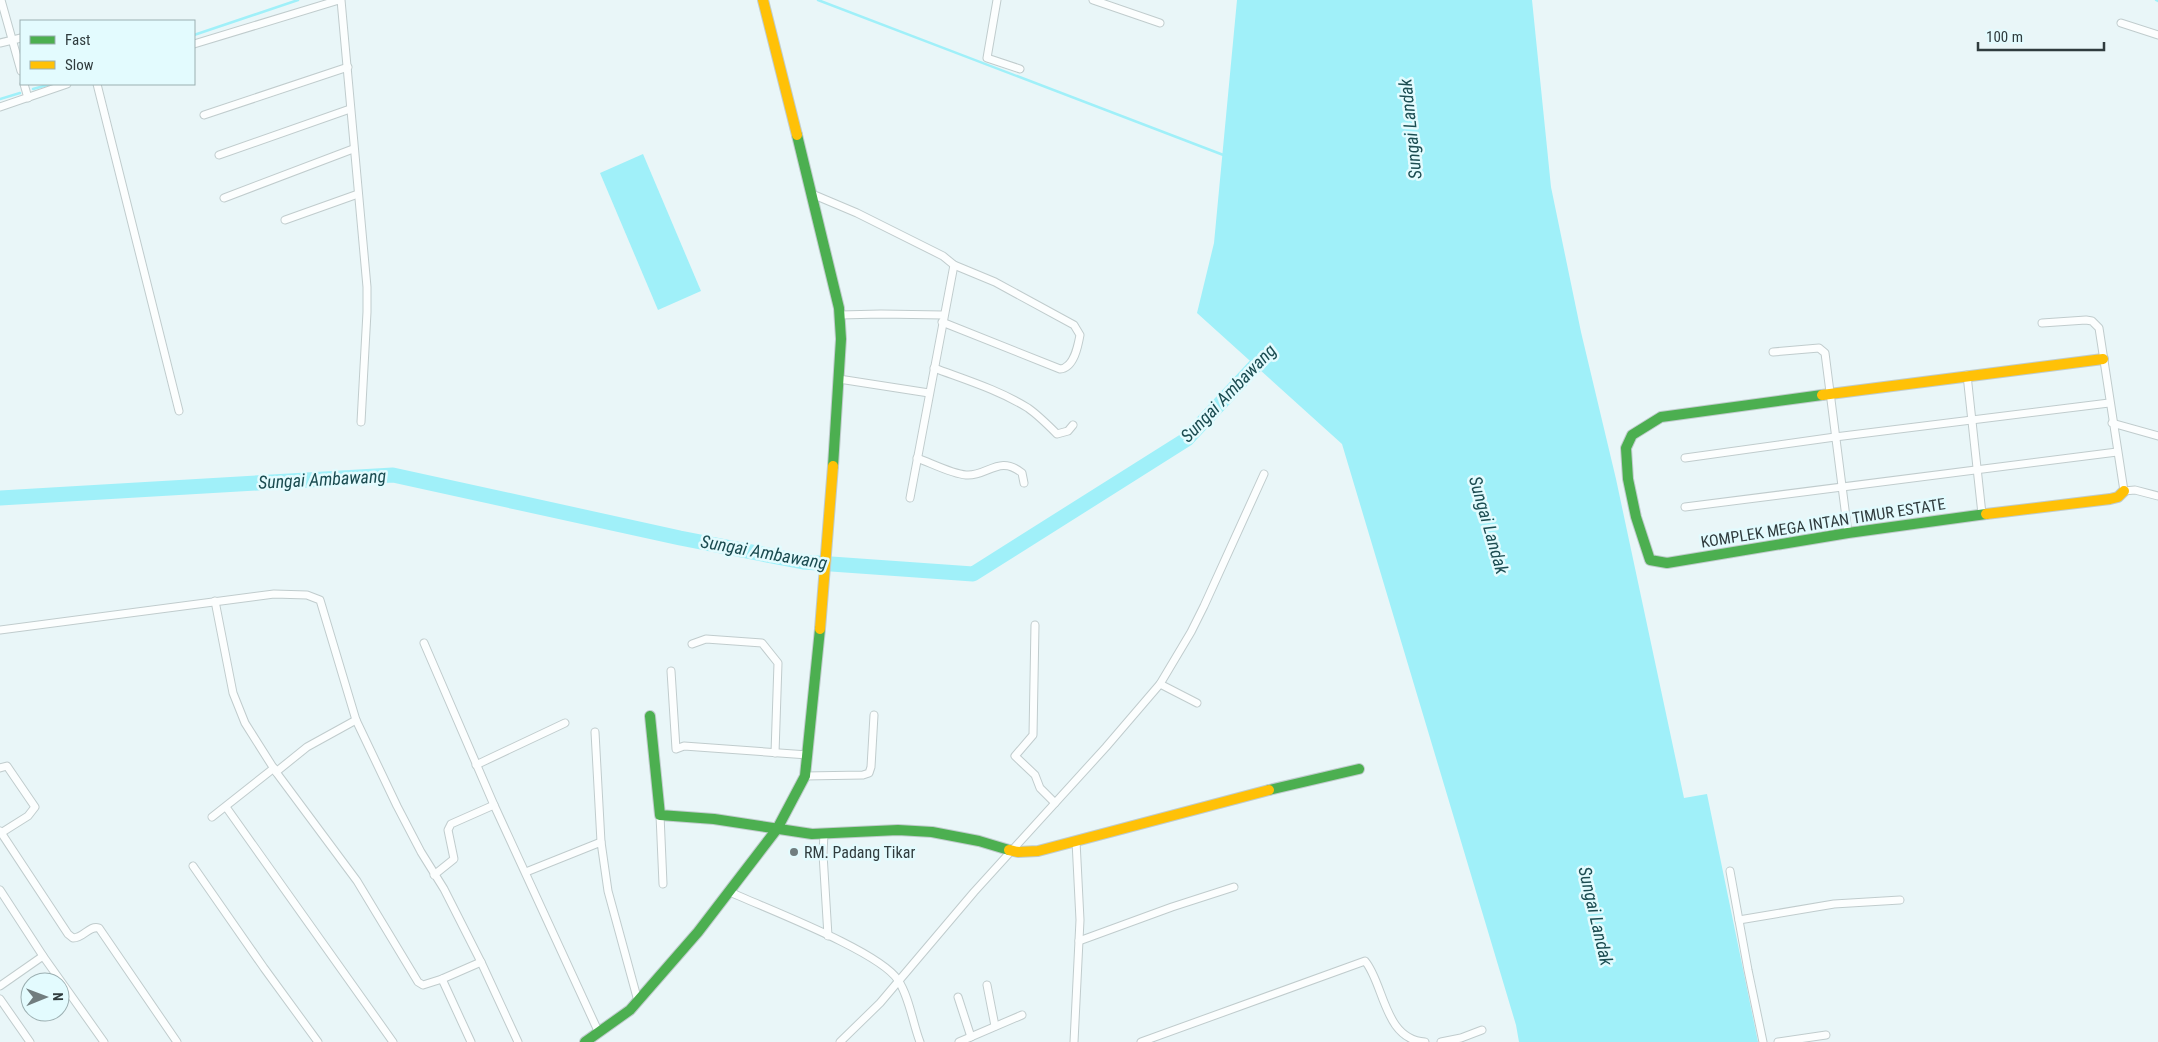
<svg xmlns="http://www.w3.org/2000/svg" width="2158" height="1042" viewBox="0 0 2158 1042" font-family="'Roboto Condensed',sans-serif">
<rect width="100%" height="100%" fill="#e9f6f8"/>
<g fill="#a0f0f9">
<path d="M1237,0H1532L1551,187L1581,332L1616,479L1684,798L1707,794L1758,1042H1519L1516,1025L1342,444L1197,313L1214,243Z"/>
<path d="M643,154L701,291L658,310L600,173Z"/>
</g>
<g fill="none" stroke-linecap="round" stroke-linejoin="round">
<g stroke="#a0f0f9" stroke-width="2.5">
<path d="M818,0L1226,156"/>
<path d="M2156,0L2158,1"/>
<path d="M194,35L298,0"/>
<path d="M33,89L51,84"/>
<path d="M0,99L20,93"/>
</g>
<path stroke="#a0f0f9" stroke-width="15" d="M0,498L393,475L680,538L803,562L973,574L1187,439L1268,352"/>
<g stroke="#c0cccd" stroke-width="9">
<g id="street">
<path d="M1,0L21,71"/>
<path d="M341,0L367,287V312L361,422"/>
<path d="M997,0L987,58L1020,69"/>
<path d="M1093,0L1160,23"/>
<path d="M2121,23L2158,35"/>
<path d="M0,43L21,38"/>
<path d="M194,44L339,0"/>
<path d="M24,84L28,98"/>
<path d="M97,84L179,411"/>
<path d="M0,107L67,84"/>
<path d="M204,115L348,67"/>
<path d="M219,155L350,109"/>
<path d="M812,194L857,213L943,256L954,265L910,498"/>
<path d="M224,198L353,149"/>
<path d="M285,220L358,194"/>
<path d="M840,315L881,314L943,315"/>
<path d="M942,322L1060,369C1074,368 1078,346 1080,335L1074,325L995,282L954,265"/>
<path d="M2042,323L2086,320L2092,321L2099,328L2124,491L2135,490L2158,496"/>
<path d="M1773,352L1819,348L1825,353L1848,533"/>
<path d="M934,368C966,380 999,390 1028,408C1038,415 1048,425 1057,434L1068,431L1073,425"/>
<path d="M1967,375L1982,514"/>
<path d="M839,379L929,393"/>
<path d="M2112,423L2158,436"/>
<path d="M917,458C931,463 952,474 966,475C987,477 999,454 1022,473L1024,483"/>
<path d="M1685,458L1835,437L2109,403"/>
<path d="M1685,507L2117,452"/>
<path d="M215,601L233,693L245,723L276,772L357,881L418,982L423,985L442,979L481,962"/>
<path d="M1035,625L1033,735L1015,756L1035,775L1040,788L1055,803"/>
<path d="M0,630L274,594L307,595L320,600L356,720L397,806L421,852L444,889L481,962L518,1042"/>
<path d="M424,643L494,805L599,1033"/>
<path d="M692,644L706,639L762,643L778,663L775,753"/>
<path d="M671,671L676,749L684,746L808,755"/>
<path d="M1160,684L1197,703"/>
<path d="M595,732L601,842"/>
<path d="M476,765L565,723"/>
<path d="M0,768L7,766L35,807L28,816L1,833"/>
<path d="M276,772L307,747L356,720"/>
<path d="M805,776L863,775L869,773L871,767L874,715"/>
<path d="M226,807L393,1042"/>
<path d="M660,815L663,884"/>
<path d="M212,817L274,768"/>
<path d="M0,831L68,934L73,938C84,938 89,925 99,928L177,1042"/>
<path d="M824,833L823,854L828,936"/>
<path d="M193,866L264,968L318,1042"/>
<path d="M1730,871L1748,970L1763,1042"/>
<path d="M526,872L601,842L608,891L638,1001"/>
<path d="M434,875L454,859L448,830L451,824L494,805"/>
<path d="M0,890L43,956L104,1042"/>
<path d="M730,892C767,909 879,951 898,980C909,996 913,1024 920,1042"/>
<path d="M1739,920L1834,904L1900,900"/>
<path d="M1079,941L1172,907L1234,887"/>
<path d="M442,979L471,1042"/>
<path d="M987,985L995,1026"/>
<path d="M0,986L43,956"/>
<path d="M958,997L971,1037"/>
<path d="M0,999L30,1042"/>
<path d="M840,1042L880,1003L974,892L1106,747L1160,684L1191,632L1204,606L1264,474"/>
<path d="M959,1042L1022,1015"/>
<path d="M1074,1042L1080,920L1076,841"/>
<path d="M1141,1042L1365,961C1384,983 1384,1040 1425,1042"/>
<path d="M1441,1042L1461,1038L1482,1030"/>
<path d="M1778,1042L1826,1035"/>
</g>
</g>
<g stroke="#c0cccd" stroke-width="12">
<g id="fast">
<path d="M797,135L839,308L841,339L833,466"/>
<path d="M1822,395L1661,417L1632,435L1626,448L1628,479L1636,517L1650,560L1667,563L1848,533L1986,514"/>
<path d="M650,716L660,815L714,819L812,834L898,830L932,832L979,841L1009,850"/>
<path d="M1269,790L1359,769"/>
<path d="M585,1042L630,1010L698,932L777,829L805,776L820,629"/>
</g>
</g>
<g stroke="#c0cccd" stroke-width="12">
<g id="slow">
<path d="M763,0L797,135"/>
<path d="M1822,395L2103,359"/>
<path d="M1986,514L2110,499L2118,497L2124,491"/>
<path d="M820,629L833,466"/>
<path d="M1009,850L1018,852L1038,851L1269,790"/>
</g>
</g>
<use href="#street" stroke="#fcfefe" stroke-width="7"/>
<use href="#fast" stroke="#4caf50" stroke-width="10"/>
<use href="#slow" stroke="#ffc107" stroke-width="10"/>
</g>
<circle fill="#717d7f" stroke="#e3fbfe" stroke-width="2" cx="794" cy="852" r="5"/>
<g text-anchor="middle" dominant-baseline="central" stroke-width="5" stroke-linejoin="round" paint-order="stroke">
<g font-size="16" fill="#303c3e" stroke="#e3fbfe">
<text transform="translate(1823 523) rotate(-9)">KOMPLEK MEGA INTAN TIMUR ESTATE</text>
</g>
<g font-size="16" fill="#303c3e" stroke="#e3fbfe" text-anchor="start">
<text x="804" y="852">RM. Padang Tikar</text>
</g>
<g font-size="18" font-style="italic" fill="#1b4c51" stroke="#e3fbfe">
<text transform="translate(1410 129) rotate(-96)">Sungai Landak</text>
<text transform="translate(1228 393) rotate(-46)">Sungai Ambawang</text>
<text transform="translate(322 479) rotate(-3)">Sungai Ambawang</text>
<text transform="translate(1489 525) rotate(74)">Sungai Landak</text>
<text transform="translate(764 552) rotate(10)">Sungai Ambawang</text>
<text transform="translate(1596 916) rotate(77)">Sungai Landak</text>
</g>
</g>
<rect x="20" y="20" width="175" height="65" fill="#e3fbfe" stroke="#9bafb1"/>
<rect x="30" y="36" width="25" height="8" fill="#4caf50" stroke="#9bafb1"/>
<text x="65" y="45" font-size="15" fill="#303c3e">Fast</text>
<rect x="30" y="61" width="25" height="8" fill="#ffc107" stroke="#9bafb1"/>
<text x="65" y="70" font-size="15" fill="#303c3e">Slow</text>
<g transform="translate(45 997) rotate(89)"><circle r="24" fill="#e3fbfe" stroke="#9bafb1"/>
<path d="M0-4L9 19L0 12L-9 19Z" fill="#717d7f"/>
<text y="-8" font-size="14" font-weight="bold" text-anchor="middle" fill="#303c3e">N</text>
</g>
<path d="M1978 42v8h126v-8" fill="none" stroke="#303c3e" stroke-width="2.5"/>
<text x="1986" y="42" font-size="15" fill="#303c3e" stroke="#e3fbfe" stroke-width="4" paint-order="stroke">100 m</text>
</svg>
